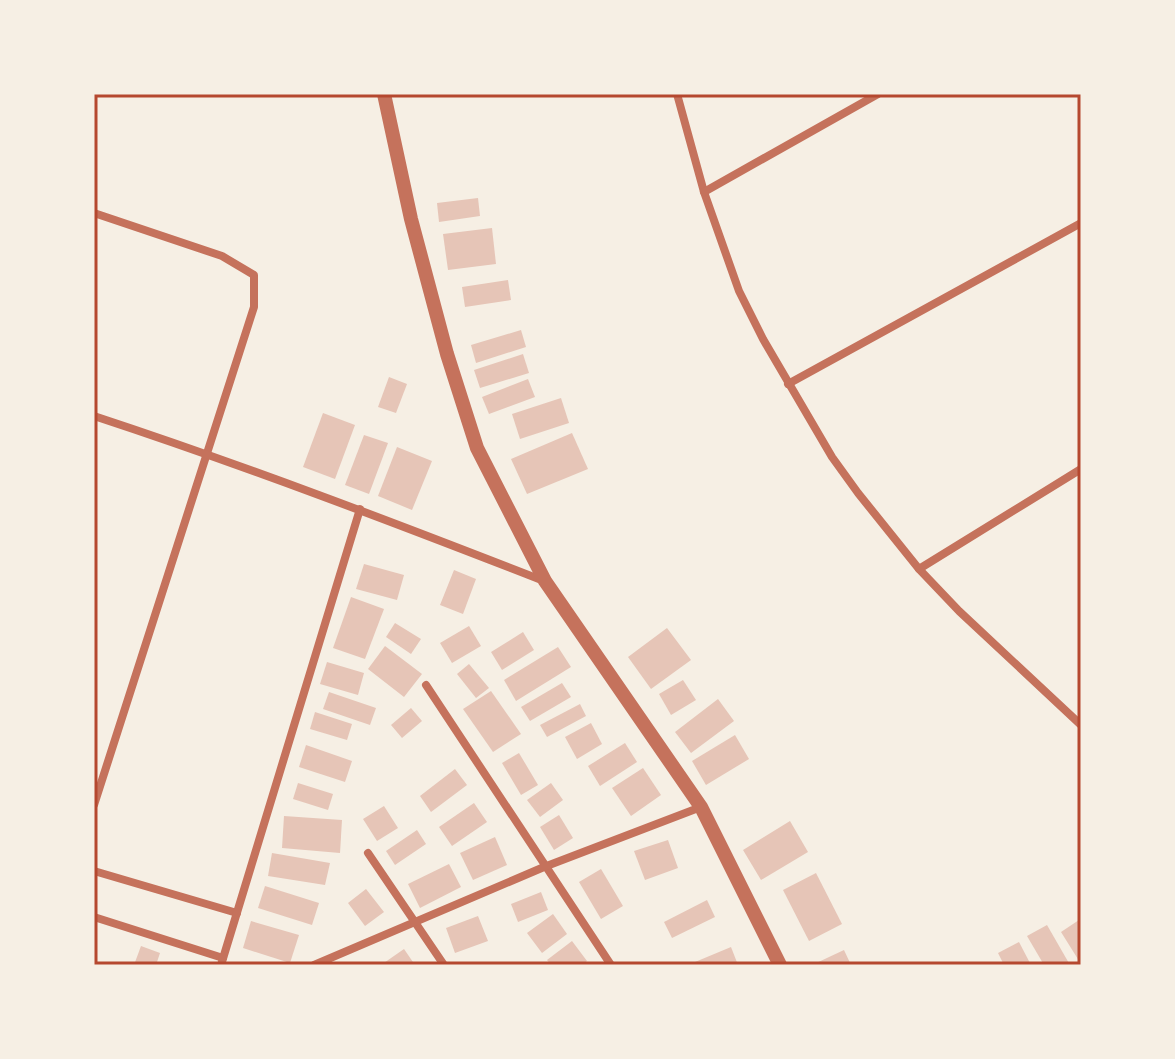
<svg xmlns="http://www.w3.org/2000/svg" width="1175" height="1059" viewBox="0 0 1175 1059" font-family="Cabin,sans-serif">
<rect width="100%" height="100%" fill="#f6efe4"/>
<g fill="#e6c5b7">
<path d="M478,198L480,216L439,222L437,203Z"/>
<path d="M492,228L496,264L448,270L443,234Z"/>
<path d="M508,280L511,300L465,307L462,287Z"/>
<path d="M521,330L526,347L476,363L471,345Z"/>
<path d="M523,354L529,373L480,388L474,370Z"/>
<path d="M389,377L407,384L396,413L378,407Z"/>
<path d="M528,379L535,397L489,414L482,397Z"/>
<path d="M561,398L569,423L520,439L512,414Z"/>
<path d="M323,413L355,425L335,479L303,467Z"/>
<path d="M572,433L588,469L527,494L511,459Z"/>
<path d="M364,435L388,443L369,494L345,485Z"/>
<path d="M397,447L432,461L412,510L378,496Z"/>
<path d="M364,564L404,575L397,600L356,589Z"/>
<path d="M454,570L476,579L463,614L440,605Z"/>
<path d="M351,597L384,609L365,659L333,648Z"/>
<path d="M395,623L421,639L411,654L386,637Z"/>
<path d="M469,626L481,646L452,663L440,643Z"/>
<path d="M667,628L691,660L651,689L628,657Z"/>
<path d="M523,632L534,650L502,670L491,652Z"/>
<path d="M385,646L422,674L404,697L368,669Z"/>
<path d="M558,647L571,667L516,701L504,680Z"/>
<path d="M327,662L364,673L358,695L320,684Z"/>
<path d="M469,664L489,688L476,698L457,674Z"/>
<path d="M683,680L696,700L671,715L659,694Z"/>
<path d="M562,683L571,697L530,721L521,707Z"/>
<path d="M491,691L521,734L493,752L463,709Z"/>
<path d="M329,692L376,708L370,725L323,709Z"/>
<path d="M718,699L734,721L691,753L675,732Z"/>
<path d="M580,704L586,716L547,737L540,725Z"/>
<path d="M411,708L422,721L402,738L391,725Z"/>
<path d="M315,712L352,724L347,740L310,729Z"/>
<path d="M591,723L602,744L577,759L565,737Z"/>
<path d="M735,735L749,759L706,785L692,761Z"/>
<path d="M625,743L637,762L600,786L588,766Z"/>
<path d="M306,745L352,761L345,782L299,767Z"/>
<path d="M519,753L538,785L521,795L502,763Z"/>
<path d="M643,768L661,795L631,816L612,788Z"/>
<path d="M455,769L467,785L431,812L420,796Z"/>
<path d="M298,783L333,794L328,810L293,799Z"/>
<path d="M551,783L563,800L540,817L527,800Z"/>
<path d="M474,803L487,822L452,846L439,827Z"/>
<path d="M384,806L398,828L377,841L363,819Z"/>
<path d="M559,815L573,838L554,850L540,827Z"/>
<path d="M284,816L342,820L340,853L282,848Z"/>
<path d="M790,821L808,852L761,880L743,850Z"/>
<path d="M417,830L426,844L395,865L386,851Z"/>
<path d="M495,837L507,865L473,880L460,853Z"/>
<path d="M668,840L678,868L645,880L634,851Z"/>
<path d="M272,853L330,863L325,885L268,876Z"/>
<path d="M449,864L461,887L420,908L408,884Z"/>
<path d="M601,869L623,906L601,919L579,882Z"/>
<path d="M816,873L842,924L809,941L783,890Z"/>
<path d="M265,886L319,903L312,925L258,908Z"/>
<path d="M366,889L384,912L365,926L348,903Z"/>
<path d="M541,892L548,910L518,922L511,904Z"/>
<path d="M707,900L715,917L672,938L664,922Z"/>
<path d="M553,914L567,934L542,953L527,933Z"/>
<path d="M478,916L488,941L455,953L446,928Z"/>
<path d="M1079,920L1081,923V964L1061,932Z"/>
<path d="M251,921L299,935L290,963L243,948Z"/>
<path d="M1047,925L1070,965H1044L1027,936Z"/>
<path d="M572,941L587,961L582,965H551L547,960Z"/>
<path d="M1019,942L1031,965H1004L998,953Z"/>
<path d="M141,946L160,953L156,965H134Z"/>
<path d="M731,947L738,965H696L695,962Z"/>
<path d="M404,949L415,965H381Z"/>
<path d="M844,950L851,965H812Z"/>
</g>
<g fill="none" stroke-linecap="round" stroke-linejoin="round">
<g stroke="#c5725c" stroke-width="8">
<path d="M677,94L704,192L739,291L763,339L832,457L858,493L919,569L959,611L1081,725"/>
<path d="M704,192L878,94"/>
<path d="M94,213L222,256L254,275V307L94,805"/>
<path d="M788,384L1081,223"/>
<path d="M94,416C246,466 395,523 544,581"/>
<path d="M919,569L1081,469"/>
<path d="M426,685L611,965"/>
<path d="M368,853L444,965"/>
<path d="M94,871L237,913"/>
<path d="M94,917L223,958"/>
<path d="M221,965L360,509"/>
<path d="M314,965L544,867L701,807"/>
</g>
<path stroke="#c5725c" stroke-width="14" d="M384,94L411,219L447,354L477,448L545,581L701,807L780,965"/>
</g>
<rect width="1175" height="1059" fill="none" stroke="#f6efe4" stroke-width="192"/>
<rect x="96" y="96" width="983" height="867" fill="none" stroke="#b5482f" stroke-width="3"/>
</svg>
